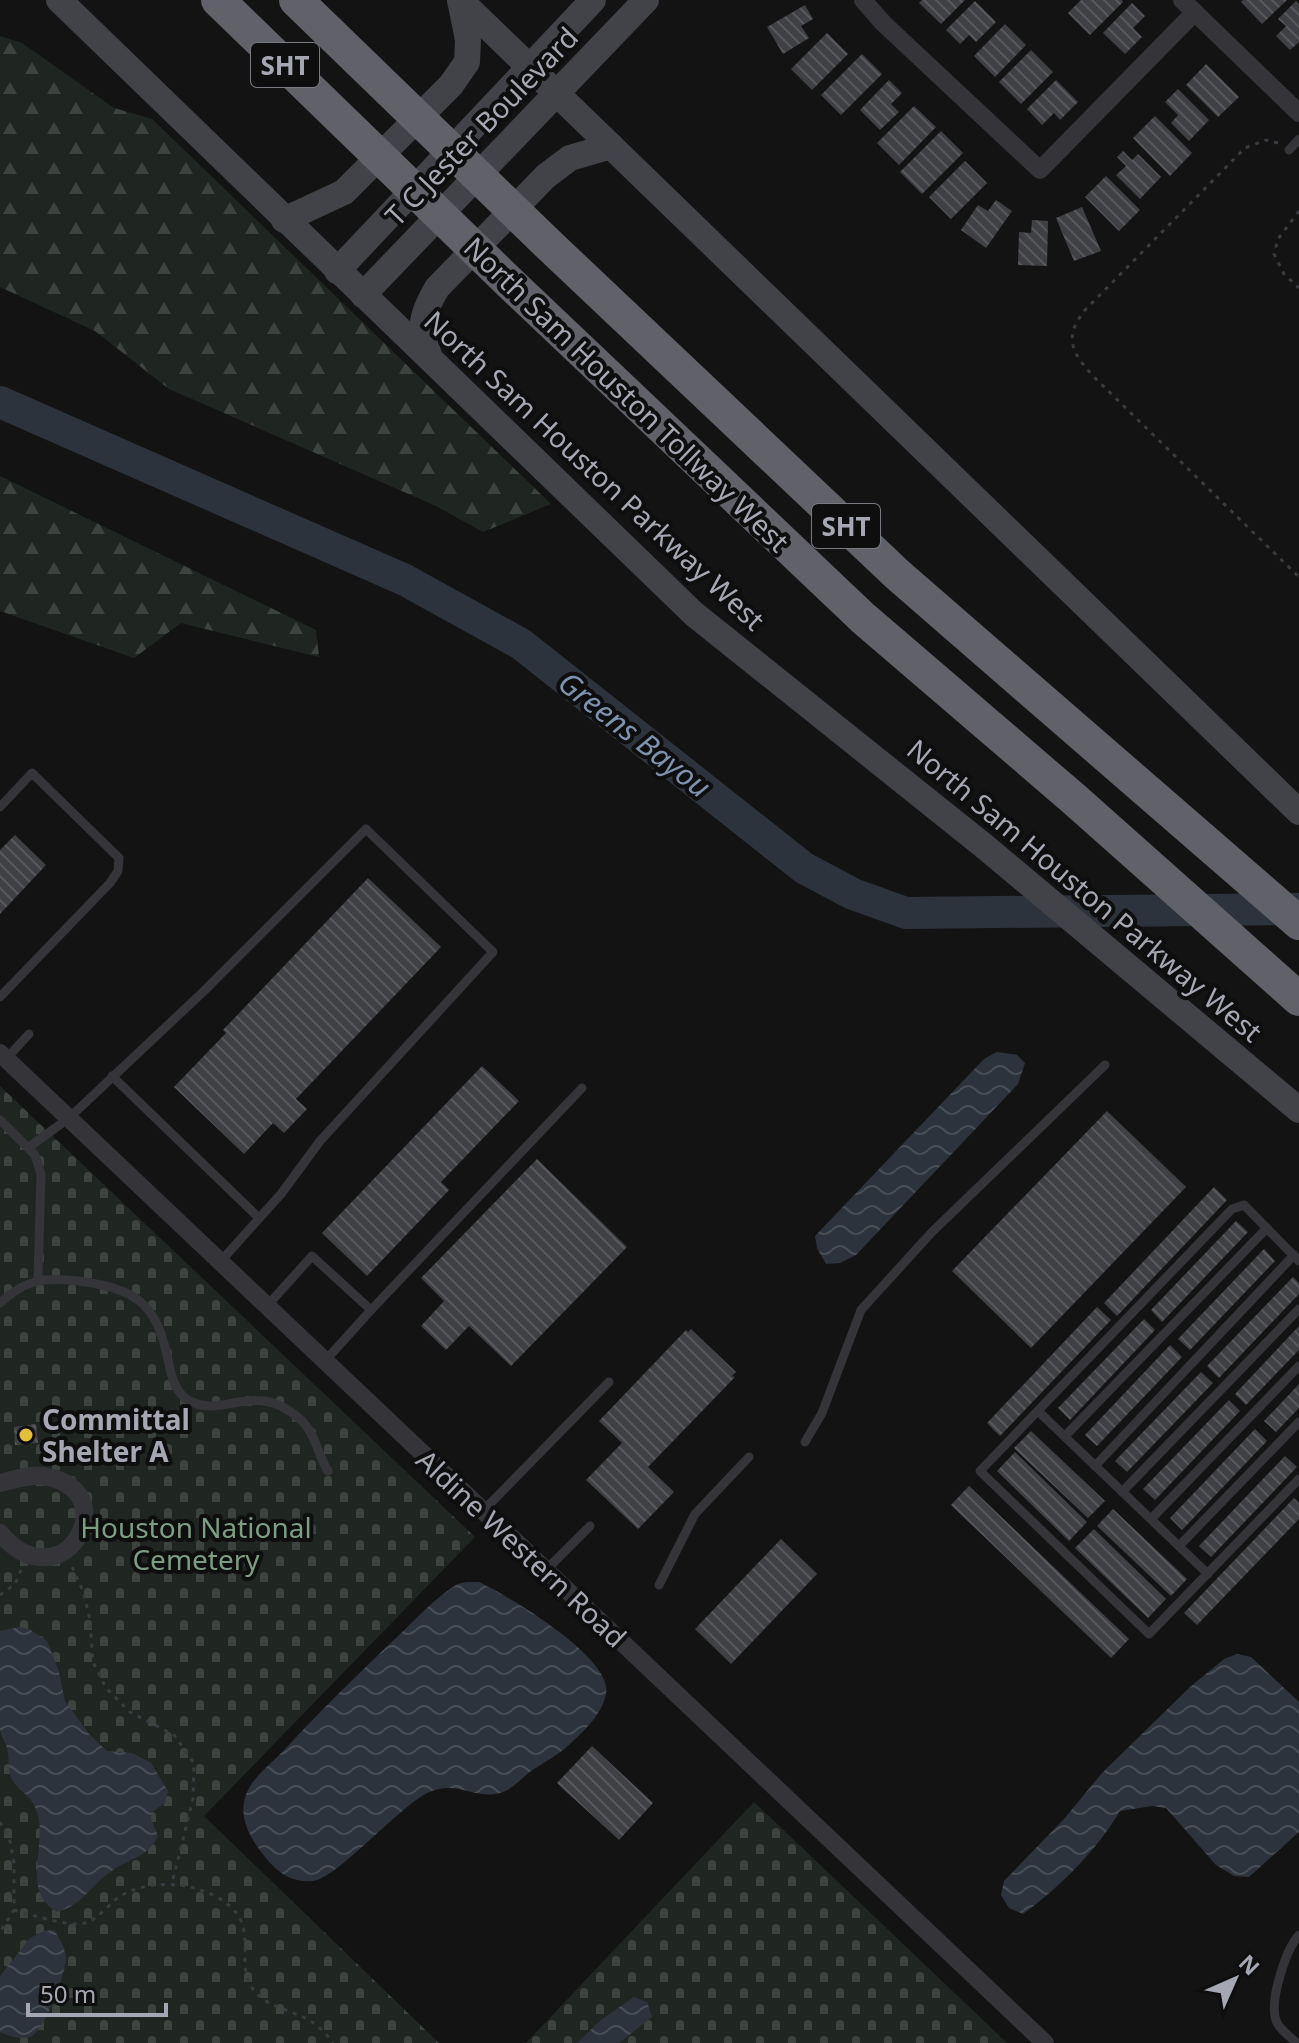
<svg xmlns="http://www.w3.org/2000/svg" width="1299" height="2043" viewBox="0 0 1299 2043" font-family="'Noto Sans',sans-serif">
<defs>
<pattern id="forest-firs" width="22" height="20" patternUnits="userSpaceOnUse" patternTransform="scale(2)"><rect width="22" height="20" fill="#1f2621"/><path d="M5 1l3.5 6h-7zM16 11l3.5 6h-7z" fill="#3d433f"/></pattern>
<pattern id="cemetery-stones" width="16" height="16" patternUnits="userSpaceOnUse" patternTransform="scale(2)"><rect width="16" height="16" fill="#1f2621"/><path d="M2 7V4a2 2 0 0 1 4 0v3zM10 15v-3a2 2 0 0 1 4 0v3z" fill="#3d433f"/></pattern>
<pattern id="water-waves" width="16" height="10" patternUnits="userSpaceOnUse" patternTransform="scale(2)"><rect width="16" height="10" fill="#2d333c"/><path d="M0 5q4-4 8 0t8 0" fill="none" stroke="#484e56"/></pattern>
<pattern id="building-back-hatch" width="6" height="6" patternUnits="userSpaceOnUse" patternTransform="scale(2)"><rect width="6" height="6" fill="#3f4044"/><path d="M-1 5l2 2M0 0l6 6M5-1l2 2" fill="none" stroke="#58595d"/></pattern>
</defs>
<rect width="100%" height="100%" fill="#131314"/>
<g fill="url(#forest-firs)">
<path d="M0,36L22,43L114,108L152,119L551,504L483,532L436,506L169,389L95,331L0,287Z"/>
<path d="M0,476L316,630L319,657L181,623L134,658L0,611Z"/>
</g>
<g fill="url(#cemetery-stones)">
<path d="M0,1086L475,1537L204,1816L439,2043H0Z"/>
<path d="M754,1802L1007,2043H526Z"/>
</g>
<g fill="url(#water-waves)">
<path d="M997,1052L1017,1055L1025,1063L1018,1084L856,1255L840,1263L826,1264L817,1248L815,1236L984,1059Z"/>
<path d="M479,1582C508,1596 614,1658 606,1694C602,1714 585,1730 571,1743C558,1756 542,1763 527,1774C520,1780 512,1789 503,1792C475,1802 457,1778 427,1793C397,1809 336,1879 313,1881C287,1883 274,1869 259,1849C246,1831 237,1810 249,1788C257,1774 275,1760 286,1748C321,1710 359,1673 397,1637C416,1619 434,1599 456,1585C463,1581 472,1582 479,1582Z"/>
<path d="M19,1627L29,1629L47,1641L59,1672L65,1701L89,1734L107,1751L132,1753L151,1763L168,1791L165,1803L152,1812L151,1819L158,1836C148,1857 130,1858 113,1870C91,1884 85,1904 57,1912C21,1891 46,1850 38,1816C33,1793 18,1793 11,1777C8,1769 9,1760 8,1752C7,1744 1,1737 0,1729C0,1699 0,1662 0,1631Z"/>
<path d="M1237,1654L1251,1657L1299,1702V1832L1249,1877L1234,1876L1216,1865L1166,1808L1152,1806L1120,1811C1096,1851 1061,1886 1023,1914L1009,1908L1001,1895L1004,1881L1064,1819L1102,1773L1190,1687L1224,1659Z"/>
<path d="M54,1930C60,1939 65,1947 66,1958C66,1973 44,2033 30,2037C20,2040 9,2036 0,2032V1976L30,1938L44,1931Z"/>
<path d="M634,1997L647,2002L652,2017L619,2043H577L601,2020Z"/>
</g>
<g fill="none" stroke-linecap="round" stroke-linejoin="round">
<path stroke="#2d333c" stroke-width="32" d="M0,402L405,580L521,644L804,868L853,894L906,913L1299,909"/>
</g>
<g fill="url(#building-back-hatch)">
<path d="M922,0H965L941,24L919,3Z"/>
<path d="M1081,0H1122L1123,2L1090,35L1068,13Z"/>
<path d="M1243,0H1287L1262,24L1241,2Z"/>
<path d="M975,1L996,22L976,42L969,35L960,44L946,30Z"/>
<path d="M1296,1L1299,4V42L1290,50L1276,36L1286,26L1278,19Z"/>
<path d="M1132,3L1145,16L1133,28L1142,37L1125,54L1103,33Z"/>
<path d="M805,5L813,19L801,26L809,38L783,54L767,27Z"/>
<path d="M1005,24L1026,45L995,77L974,56Z"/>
<path d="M827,33L848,54L812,90L791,69Z"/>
<path d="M1031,50L1053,72L1021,104L999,82Z"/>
<path d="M862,54L882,74L841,115L821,95Z"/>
<path d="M1206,64L1239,97L1218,117L1186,85Z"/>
<path d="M889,80L902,93L891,104L899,112L880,130L860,110Z"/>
<path d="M1056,80L1078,102L1060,120L1054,113L1042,125L1027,109Z"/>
<path d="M1178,89L1209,120L1189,141L1171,123L1178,115L1165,102Z"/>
<path d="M914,106L936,127L899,165L877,143Z"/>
<path d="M1155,116L1192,153L1170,176L1133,138Z"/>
<path d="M941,131L963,153L922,194L900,172Z"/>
<path d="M1123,151L1132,160L1138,154L1161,177L1140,199L1116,175L1126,166L1117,157Z"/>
<path d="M965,161L987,183L951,219L929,197Z"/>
<path d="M1106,176L1140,210L1119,231L1085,197Z"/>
<path d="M996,200L1012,211L986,248L961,230L978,205L988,211Z"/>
<path d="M1082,207L1101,251L1074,261L1056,218Z"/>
<path d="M1032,220L1048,221L1047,266L1018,265L1019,232L1031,233Z"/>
<path d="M15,835L46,865L0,914V850Z"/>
<path d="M368,878L441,947L296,1099L307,1109L284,1133L273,1123L244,1154L174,1087L226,1033L223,1030Z"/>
<path d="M482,1066L519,1101L441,1182L449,1190L367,1276L322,1233Z"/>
<path d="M1107,1111L1186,1187L1031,1348L952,1271Z"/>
<path d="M537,1159L627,1247L511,1366L469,1326L446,1350L421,1326L444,1301L421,1278Z"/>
<path d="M1214,1187L1227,1200L1117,1316L1104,1303Z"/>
<path d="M1236,1221L1248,1232L1162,1322L1151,1310Z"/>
<path d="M1264,1249L1275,1261L1190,1350L1178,1339Z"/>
<path d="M1293,1277L1299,1283V1294L1219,1378L1207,1366Z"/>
<path d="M1097,1307L1111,1320L1000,1436L987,1423Z"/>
<path d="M1144,1319L1155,1330L1070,1420L1058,1408Z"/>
<path d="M1299,1326V1350L1246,1405L1235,1394Z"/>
<path d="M691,1329L736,1372L732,1376L735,1377L648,1467L674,1492L638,1529L586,1480L622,1443L599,1421L686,1330L688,1332Z"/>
<path d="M1170,1345L1182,1357L1097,1446L1085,1435Z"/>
<path d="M1201,1372L1213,1383L1127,1472L1115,1461Z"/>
<path d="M1299,1384V1408L1276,1432L1264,1421Z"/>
<path d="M1229,1400L1240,1411L1155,1500L1143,1489Z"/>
<path d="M36,1424L38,1443L15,1445L14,1427Z"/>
<path d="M1255,1429L1267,1441L1182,1530L1170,1518Z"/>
<path d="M1031,1431L1105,1501L1088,1518L1014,1448Z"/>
<path d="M1015,1452L1087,1522L1069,1541L997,1471Z"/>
<path d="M1285,1456L1297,1467L1211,1557L1199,1546Z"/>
<path d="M969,1486L1129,1639L1111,1658L951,1505Z"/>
<path d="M1294,1498L1299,1503V1519L1197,1625L1184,1613Z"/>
<path d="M1113,1509L1187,1579L1171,1596L1097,1526Z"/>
<path d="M1094,1529L1166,1599L1148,1618L1075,1548Z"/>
<path d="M781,1539L817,1574L731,1664L695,1629Z"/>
<path d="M592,1746L653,1803L619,1840L557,1783Z"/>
</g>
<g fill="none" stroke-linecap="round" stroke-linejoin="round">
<g stroke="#3a3b40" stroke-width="3" stroke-dasharray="4 6" stroke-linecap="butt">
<path d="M1278,143L1266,140L1245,148L1085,310C1062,339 1073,354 1095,378L1299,577"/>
<path d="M1299,211L1278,239L1274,254L1284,274L1299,288"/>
<path d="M72,1567L83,1591L90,1620L93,1662L106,1688L130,1712L174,1735L194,1763L193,1799L172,1883"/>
<path d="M0,1595L15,1584L21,1570"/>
<path d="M0,1822L10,1841L14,1863V1910L0,1932"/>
<path d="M14,1910C30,1914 70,1928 85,1923C101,1918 110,1901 124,1894C157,1877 206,1883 233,1909C258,1935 232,1968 257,1994C271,2008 295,2011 312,2022C320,2027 327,2035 333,2043"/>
</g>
<g stroke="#343439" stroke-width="9">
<path d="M1289,150L1299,139"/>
<path d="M0,807L32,773L119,858L118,871L110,883L0,997"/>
<path d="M6,1059L29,1034"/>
<path d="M112,1076L259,1218"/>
<path d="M0,1120L35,1155L41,1174L38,1279"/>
<path d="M29,1147L69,1118L204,991L366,829L493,952L320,1141L281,1194L220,1262"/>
<path d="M1299,1261L1244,1205L1232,1209L980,1471L1149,1634L1299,1479"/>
<path d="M0,1303C26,1279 44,1277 79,1281C143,1290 158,1307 170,1369C173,1381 177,1393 188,1400C224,1421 255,1376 303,1422C316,1435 318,1456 328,1471"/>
<path d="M267,1306L312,1256L371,1310L325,1361"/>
<path d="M371,1310L582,1088"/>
<path d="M1038,1411L1208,1574"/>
<path d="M1065,1436L1267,1228"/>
<path d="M805,1442L822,1413L861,1310L932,1232L1105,1065"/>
<path d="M1095,1466L1294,1255"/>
<path d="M1122,1492L1299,1309"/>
<path d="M483,1511L609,1382"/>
<path d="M1151,1519L1299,1366"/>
<path d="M1179,1546L1299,1422"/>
<path d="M546,1570L590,1526"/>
<path d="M659,1585L695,1514L749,1457"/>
<path d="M1297,2043C1290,2037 1278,2028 1276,2020C1269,2001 1286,1949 1299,1935"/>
</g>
<g stroke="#343439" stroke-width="18">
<path d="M863,0L883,23L1040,170L1195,12"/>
<path d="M1182,0L1299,113"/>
<path d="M0,1053L1045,2043"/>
<path d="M0,1483C13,1480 30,1474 43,1476C130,1490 63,1607 0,1533"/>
</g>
<g stroke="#424349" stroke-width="26">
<path d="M59,0L694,614L984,846L1299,1110"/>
<path d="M460,0L1299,812"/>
<path d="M284,220L344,192L451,85L467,62L468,40L460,0"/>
<path d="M337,271L593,0"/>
<path d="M363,295L646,0"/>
<path d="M430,358C419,327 420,317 437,288L546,176L570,158L611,146"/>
</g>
<g stroke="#606169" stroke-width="34">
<path d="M218,0L510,283L863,618L1074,799L1299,999"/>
<path d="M296,0L547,243L898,575L1299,923"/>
</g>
</g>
<circle fill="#e4c03a" stroke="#0e0e0f" stroke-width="3" cx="26" cy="1435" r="8"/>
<g text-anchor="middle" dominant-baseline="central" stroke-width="8" stroke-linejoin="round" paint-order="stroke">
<g fill="#0e0e0f" stroke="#787a82" stroke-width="2">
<rect x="251" y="43" width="68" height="44" rx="6"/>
<rect x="812" y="504" width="68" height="44" rx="6"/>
</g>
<g font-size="26" font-weight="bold" fill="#a5a8b3">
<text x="285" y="65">SHT</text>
<text x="846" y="526">SHT</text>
</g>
<g font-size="28" fill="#a5a8b3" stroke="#0e0e0f">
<text transform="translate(481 126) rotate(-46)">T C Jester Boulevard</text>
<text transform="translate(627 394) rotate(44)">North Sam Houston Tollway West</text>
<text transform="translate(595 470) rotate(43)">North Sam Houston Parkway West</text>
<text transform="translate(1085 890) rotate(40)">North Sam Houston Parkway West</text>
<text transform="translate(522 1548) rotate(43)">Aldine Western Road</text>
</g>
<g font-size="28" font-weight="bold" fill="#a5a8b3" stroke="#0e0e0f" text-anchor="start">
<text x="42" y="1419">Committal<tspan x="42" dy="32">Shelter A</tspan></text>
</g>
<g font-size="28" fill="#7d9d83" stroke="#0e0e0f">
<text x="196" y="1527">Houston National<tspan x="196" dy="32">Cemetery</tspan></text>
</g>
<g font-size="30" font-style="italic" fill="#7e91ad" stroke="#0e0e0f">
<text transform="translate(635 734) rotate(38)">Greens Bayou</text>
</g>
</g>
<g transform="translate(1235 1979) rotate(45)" stroke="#0e0e0f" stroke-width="6" paint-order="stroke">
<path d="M0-6L14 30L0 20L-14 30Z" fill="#a5a8b3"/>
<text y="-12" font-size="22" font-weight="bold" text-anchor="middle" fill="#a5a8b3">N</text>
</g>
<path d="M28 2003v12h138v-12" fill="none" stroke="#a5a8b3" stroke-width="4"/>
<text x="40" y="2003" font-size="24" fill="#a5a8b3" stroke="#0e0e0f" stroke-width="6" paint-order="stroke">50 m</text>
</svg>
